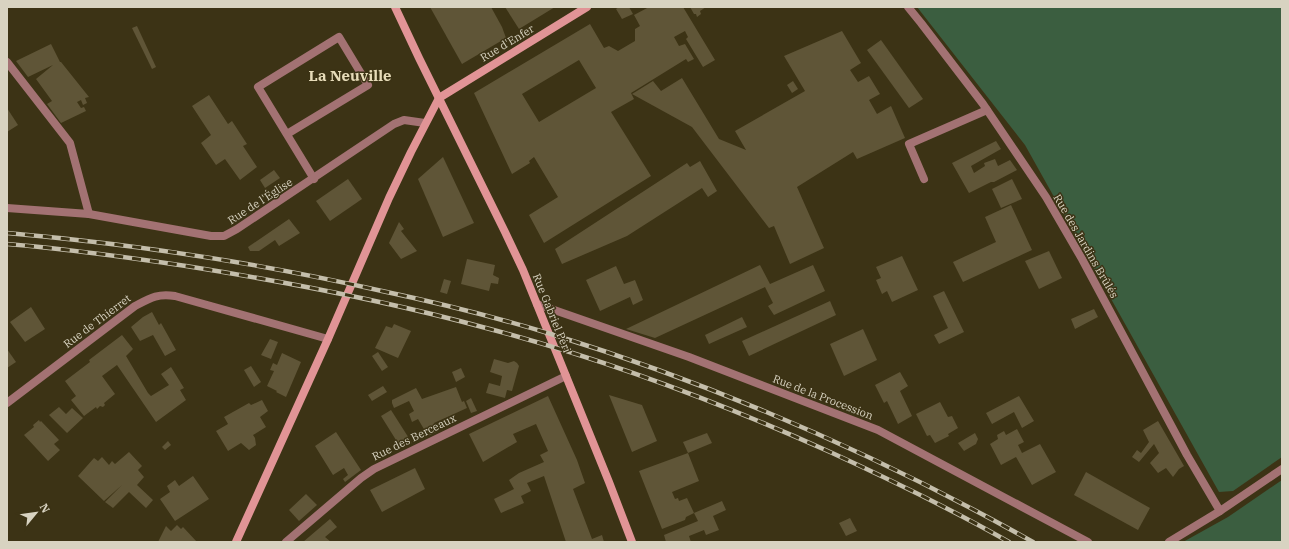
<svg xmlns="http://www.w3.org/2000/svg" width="1289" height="549" viewBox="0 0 1289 549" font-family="'IBM Plex Serif',serif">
<rect width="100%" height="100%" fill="#3c3315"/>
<g fill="#3b5e40">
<path d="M917,7H1282V457L1233,491L1219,492L1025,145Z"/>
<path d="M1282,480V542H1183L1228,517Z"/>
</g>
<g fill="#5f5537" fill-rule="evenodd">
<path d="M430,7H491L502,27L506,38L462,64Z"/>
<path d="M505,7H555L519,29Z"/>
<path d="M619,7H629L633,14L622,19L616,9Z"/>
<path d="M649,7H683L715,60L703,67L686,39L688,37L685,31L674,37L679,46L685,44L694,59L688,62L686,59L631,93L634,99L611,112L651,176L544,243L529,215L558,197L534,157L529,161L530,163L512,174L474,93L590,24L604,48L609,46L618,51L635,41V29L640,26L634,15ZM579,60L596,88L539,122L522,94Z"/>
<path d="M690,7H706L700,11L701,14L697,17L696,14H694Z"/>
<path d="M137,26L156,67L152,69L132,28Z"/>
<path d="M842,31L861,63L850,70L858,82L869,76L880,94L869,100L877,114L891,106L905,138L857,159L853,152L797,187L824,248L790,264L774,226L769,228L692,127L632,94L653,81L661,91L682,78L719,139L746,150L735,131L805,91L784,56Z"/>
<path d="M881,40L923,99L909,108L867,50Z"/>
<path d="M51,44L60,62H61L89,97L85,98L87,103L83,105L81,100L77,102L81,108L84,107L86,111L61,123L47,104L52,101L36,79L53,65L28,77L16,61Z"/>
<path d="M793,81L798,89L792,93L787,85Z"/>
<path d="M209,95L228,124L232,121L247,144L243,146L257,167L240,180L225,159L216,165L201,143L211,135L192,106Z"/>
<path d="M7,108L18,125L7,132Z"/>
<path d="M996,141L1001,149L971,166L974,173L985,166L984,163L995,159L998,166L1010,160L1017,170L994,182H991L969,193L952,163Z"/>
<path d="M443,157L474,223L443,237L418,179Z"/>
<path d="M700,161L717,191L708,197L702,188L627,236L562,264L555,249L687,163L690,167Z"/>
<path d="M274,170L280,178L265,188L260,180Z"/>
<path d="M348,179L362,199L330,221L316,201Z"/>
<path d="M1012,179L1022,199L1001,208L992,189Z"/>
<path d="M1011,205L1032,250L963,282L953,262L996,242L985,217Z"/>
<path d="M289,219L300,233L279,246L275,240L259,251H250L248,247Z"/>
<path d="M399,222L404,229L401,231L417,251L401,259L389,243Z"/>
<path d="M1049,251L1062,278L1039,289L1025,261Z"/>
<path d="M902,256L918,290L892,302L887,291L882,294L876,280L881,278L876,267Z"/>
<path d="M467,259L495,265L493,275L499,278L498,284L491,283L489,291L461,284Z"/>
<path d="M760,265L770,284L813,265L825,291L774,315L768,306L773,303L765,287L655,338L626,329Z"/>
<path d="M616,266L624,284L635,280L643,300L633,305L630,297L600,311L586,280Z"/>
<path d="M444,279L451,281L447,294L440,292Z"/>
<path d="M944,291L964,332L939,344L934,335L948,328L933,296Z"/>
<path d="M830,301L836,315L749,356L742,341Z"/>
<path d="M31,307L45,329L25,342L10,322Z"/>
<path d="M1094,309L1098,317L1075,329L1071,319Z"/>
<path d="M152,312L159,325L161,323L176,350L165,356L153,335L140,341L131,327L143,317Z"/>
<path d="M742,317L747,327L709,344L705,335Z"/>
<path d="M394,324L411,331L398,358L375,348L386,326L392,328Z"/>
<path d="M863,329L877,360L844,376L830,344Z"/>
<path d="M122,335L133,349L126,356L148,393L151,396L169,385L161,374L171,367L184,388L180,390L186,400L156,422L117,365L102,376L115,394L104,403L105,405L103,407L100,406L97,409L96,407L84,416L71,400L76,396L65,381L90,362L89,360Z"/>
<path d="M270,339L278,342L271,359L261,355Z"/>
<path d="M7,349L16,362L7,368Z"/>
<path d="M378,352L388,367L382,371L372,356Z"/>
<path d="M282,353L301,362L286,397L276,392L277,391L267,386L274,371L270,370L273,363L277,365Z"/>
<path d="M494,359L508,363L514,361L517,363L519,366L512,391L507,390L505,398L486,393L489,383L500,386L502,376L490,372Z"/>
<path d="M251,366L261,382L254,387L244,370Z"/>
<path d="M461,368L465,377L456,382L452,372Z"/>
<path d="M900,372L908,386L900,391L912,416L898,424L887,401L884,403L875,385Z"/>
<path d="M383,386L387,392L372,401L368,395Z"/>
<path d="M456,387L462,402L464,401L467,408L434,423L438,431L428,436L418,419L412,422L409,414L414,411L409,401L394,408L392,403V400L416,388L422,399Z"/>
<path d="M609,395L642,405L657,441L632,452Z"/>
<path d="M548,396L577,460L585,483L573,489L592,539L602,535L604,542H566L544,476L527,483L531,491L521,496L524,503L501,513L494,499L514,489L509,480L519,473L544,462L540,455L548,451L536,424L513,434L517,442L483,462L469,434Z"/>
<path d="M1019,396L1034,421L1022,428L1014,412L992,424L986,413Z"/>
<path d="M471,398L477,411L471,413L466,401Z"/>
<path d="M262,400L268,411L260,417L266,427L253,435L255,438L256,445L249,450L241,443L228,451L216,431L228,424L224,417L249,403L251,405Z"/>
<path d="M940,402L948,417L952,416L958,428L948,434L949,436L935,443L930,435L927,436L916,414Z"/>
<path d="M59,407L66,414L72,408L83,418L67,433L49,415Z"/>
<path d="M391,410L412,443L401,448L381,416Z"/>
<path d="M39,420L40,422L41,421L59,440L54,444L60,450L48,461L24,435L34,427L33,425Z"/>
<path d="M1158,421L1184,466L1179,469L1173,477L1166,468L1158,473L1150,463L1159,453L1154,444L1139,462L1132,457L1137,450L1141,453L1149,442L1143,430Z"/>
<path d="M1017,429L1024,442L1018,445L1022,453L1040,444L1056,472L1032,485L1016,457L1001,465L990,444L998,439L997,435L1004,431L1006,435Z"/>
<path d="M336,432L361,470L345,482L343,479L348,475L344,468L333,475L315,446Z"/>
<path d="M707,433L712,443L688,453L683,442Z"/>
<path d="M975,433L978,439L976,444L964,451L958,443Z"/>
<path d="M168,441L171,445L165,450L162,447Z"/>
<path d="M129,452L142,466L138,470L144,477L137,485L153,500L146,508L129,492L113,508L105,502L122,485L104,501L78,476L94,458L98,461L102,457L109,465L112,461L115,464Z"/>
<path d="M688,453L699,481L672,492L675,499L678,498L679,501L687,498L694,513L686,517L685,520L662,529L639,471Z"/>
<path d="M415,468L425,489L382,512L370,490Z"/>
<path d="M1086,472L1150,508L1138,530L1074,495Z"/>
<path d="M193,476L209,499L175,521L160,499L170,492L167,486L175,480L179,486Z"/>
<path d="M306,494L317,505L299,521L289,510Z"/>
<path d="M722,501L726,510L713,516L719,530L706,535L704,530L689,536L691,542H666L664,535L698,521L694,513Z"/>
<path d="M850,518L857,531L846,536L839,523Z"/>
<path d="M330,519L337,527L325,537L331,542H303Z"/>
<path d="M177,525L181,529L183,527L197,542H158L166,526L171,531Z"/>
</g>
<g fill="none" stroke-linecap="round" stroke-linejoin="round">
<g stroke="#a37273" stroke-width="8">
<path d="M287,134L368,85L339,37L258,87L314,179"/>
<path d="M924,179L909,144L987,110"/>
</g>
<g stroke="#a37273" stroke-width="8">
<path d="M908,7L921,23L983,104L1046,197L1082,259L1187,455L1220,511"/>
<path d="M7,62L70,143L89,214"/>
<path d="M7,208L89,214L211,236H224L237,229L394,124L404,120L425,123"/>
<path d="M537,304L689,357L878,430L1088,542"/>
<path d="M7,403L135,306C150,298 158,293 175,296L328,339"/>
<path d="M286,542L361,478L374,469L566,376"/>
<path d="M1169,542L1220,511L1282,469"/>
</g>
<g stroke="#e19496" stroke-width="8">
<path d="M395,7L419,58L505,232L523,270L609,482L632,542"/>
<path d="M236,542L328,339L389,198L411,152L439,98L587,7"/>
</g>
<g stroke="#c4beab" stroke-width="4.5">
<g id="rail">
<path d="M7,233C133,244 259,263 382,291C439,303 495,317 551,334C719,386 880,456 1033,542"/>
<path d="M7,244C67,249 126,257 186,266C287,282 387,301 486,328C604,359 719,402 830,452C891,480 951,509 1009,542"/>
</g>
</g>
<use href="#rail" stroke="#3c3315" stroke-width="3" stroke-dasharray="9" stroke-linecap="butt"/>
</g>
<g text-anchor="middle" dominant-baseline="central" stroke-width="3" stroke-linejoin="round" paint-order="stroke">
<g font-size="11" fill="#d8d3c1" stroke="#3c3315">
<text transform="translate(507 43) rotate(-31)">Rue d'Enfer</text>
<text transform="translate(260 201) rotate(-33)">Rue de l'Église</text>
<text transform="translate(1086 246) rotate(60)">Rue des Jardins Brûlés</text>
<text transform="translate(552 313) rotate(68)">Rue Gabriel Péri</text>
<text transform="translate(97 321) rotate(-37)">Rue de Thierret</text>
<text transform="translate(823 397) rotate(21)">Rue de la Procession</text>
<text transform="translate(414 437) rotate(-26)">Rue des Berceaux</text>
</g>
<g font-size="15" font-weight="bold" fill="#e7dcb9" stroke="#3c3315">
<text x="350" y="75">La Neuville</text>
</g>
</g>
<rect width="1289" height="549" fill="none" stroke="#d8d3c1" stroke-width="16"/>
<g transform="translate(36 513) rotate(61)" stroke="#3c3315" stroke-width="3" paint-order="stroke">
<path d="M0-3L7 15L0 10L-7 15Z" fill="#d8d3c1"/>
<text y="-6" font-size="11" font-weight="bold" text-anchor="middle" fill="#d8d3c1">N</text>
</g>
</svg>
